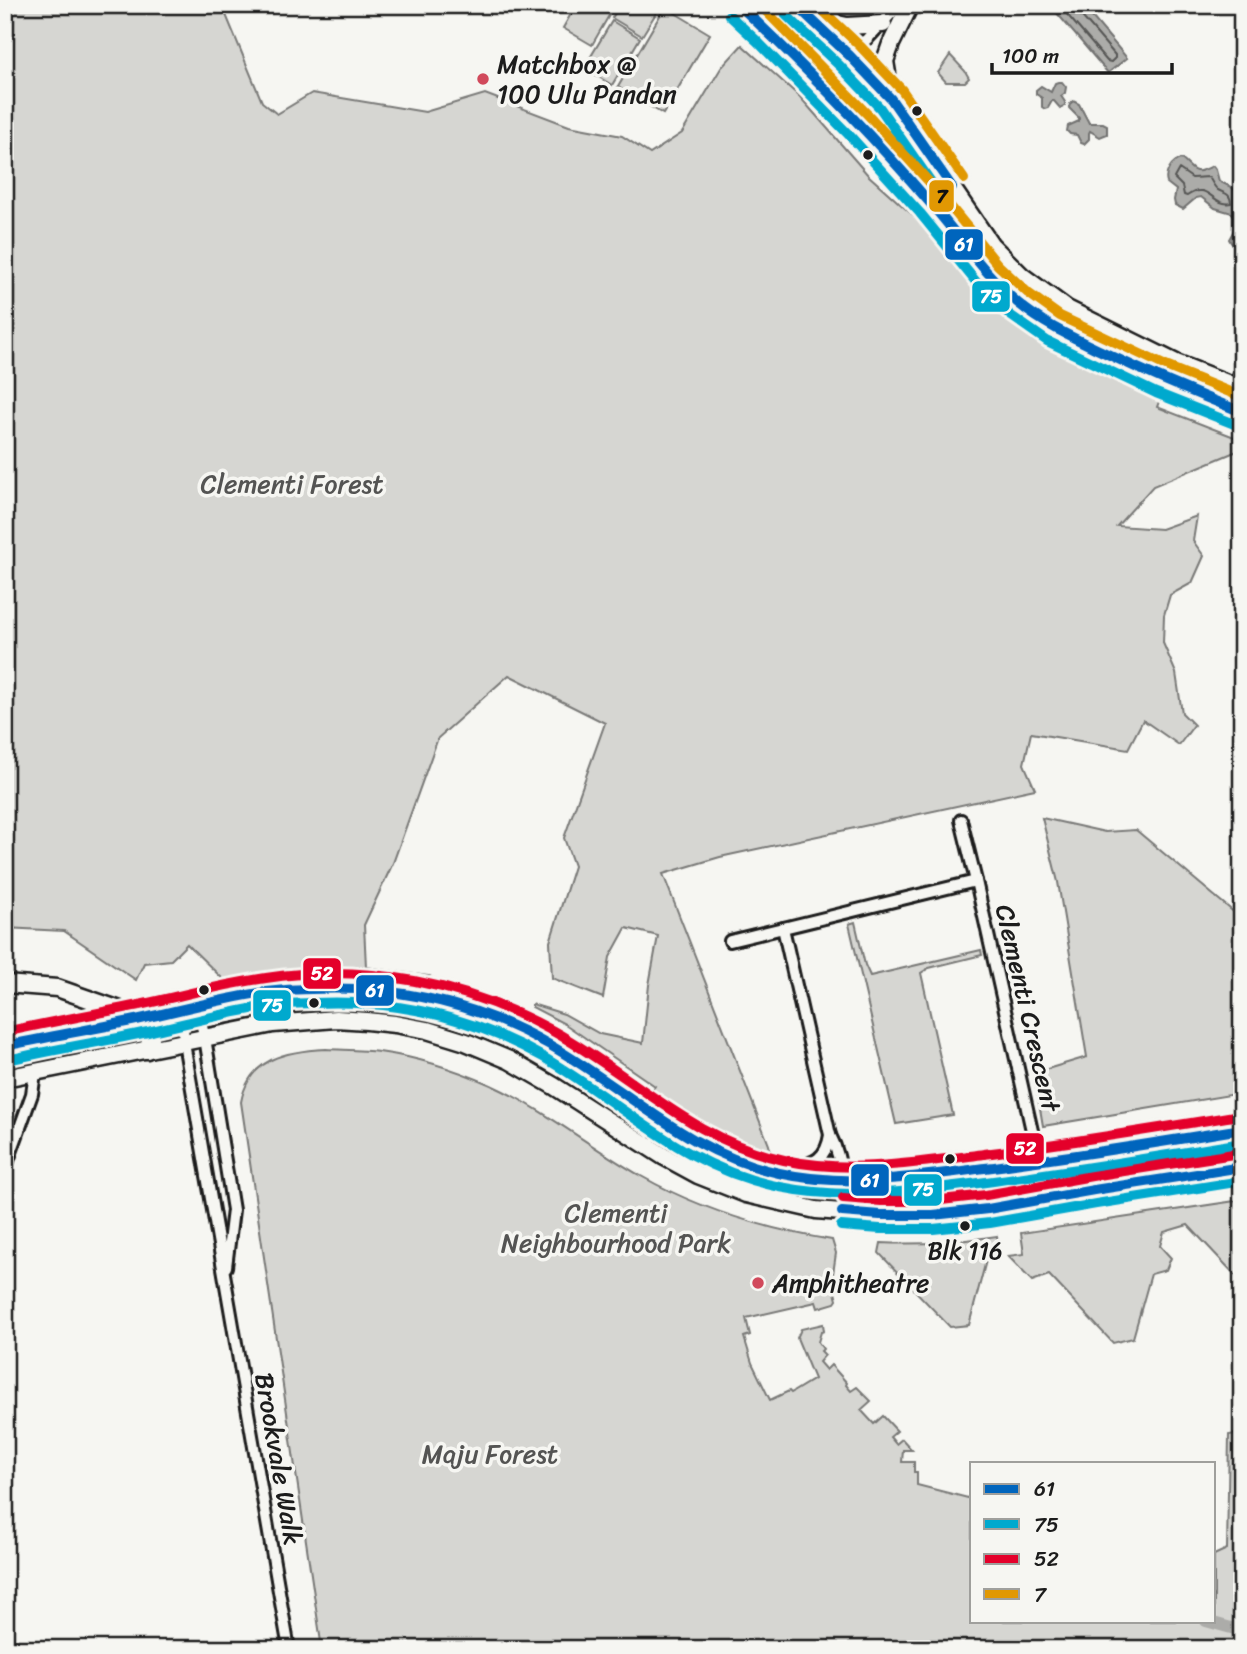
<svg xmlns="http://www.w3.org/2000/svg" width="1247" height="1654" viewBox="0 0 1247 1654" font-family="Sriracha,sans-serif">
<rect width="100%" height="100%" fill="#f6f6f2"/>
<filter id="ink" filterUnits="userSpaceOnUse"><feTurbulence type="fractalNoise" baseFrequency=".0143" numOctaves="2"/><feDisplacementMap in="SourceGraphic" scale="14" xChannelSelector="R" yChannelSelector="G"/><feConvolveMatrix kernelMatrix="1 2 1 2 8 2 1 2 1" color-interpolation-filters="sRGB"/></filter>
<g filter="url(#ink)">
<g fill="#d6d6d2" stroke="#797977" stroke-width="2">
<path d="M5,5H222L262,102L277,114L312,93L425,112L485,94L569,126L622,136L650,154L682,133L721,68L742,45L800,97L868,175L926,227L1005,312L1107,373L1161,396L1157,407L1242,440V449L1153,486L1117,526L1161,529L1197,516L1193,541L1204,556L1192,583L1170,595L1164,615L1163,643L1176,673L1182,713L1194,725L1179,745L1143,720L1128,749L1031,733L1024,764L1035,789L720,857L663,874L769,1145L771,1154C728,1153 683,1121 648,1097L655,1086L565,1024L532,1007V1004L564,1014L600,1034L643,1043L649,985L658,936L626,928L610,957L603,998L552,978L550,942L574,866L564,838L605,723L509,675L438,738L393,863L364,925L366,967L428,976L418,980H410L365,974L337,973L279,977L252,983H227L187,944L171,960L144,963L136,980L64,931L5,928Z"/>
<path d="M576,5H615L592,45L563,28Z"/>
<path d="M620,5H661L642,36L612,18Z"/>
<path d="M665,7L710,34L663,114L618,87Z"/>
<path d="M612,21L640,38L612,85L584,68Z"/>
<path d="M950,55L965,71L969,78L965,82H946L938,73Z"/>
<path d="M1042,818L1105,832L1136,830L1242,919V1093L1043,1126L1034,1073L1087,1057L1058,882Z"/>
<path d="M855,922L865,965L870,976L981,950L982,955L929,968L921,973L953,1115L896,1124L849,924Z"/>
<path d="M326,1049C343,1050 361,1050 379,1052C416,1057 457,1070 491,1085C544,1109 590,1147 641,1176C699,1209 765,1229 832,1240L836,1253L832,1281L837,1300L835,1303L818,1308L816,1302L746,1318L750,1335L744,1337L752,1363L770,1400L789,1391L791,1393L814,1379L797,1338L801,1329L823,1324L824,1331L821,1332L818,1342L823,1349L821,1351L825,1355L819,1362L826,1370L831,1365L847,1383L846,1385L851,1391L857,1387L871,1401L861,1410L874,1424L883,1416L897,1431L890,1437L896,1444L902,1439L912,1450H903L902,1462H914V1472H917V1485L972,1499V1621H1214V1555L1227,1549L1229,1435L1242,1433V1649H322L241,1102C249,1058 286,1051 326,1049Z"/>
<path d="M1242,1200V1274L1238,1278L1188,1225L1164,1232L1160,1246L1171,1258L1166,1270L1151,1274L1133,1338L1113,1343L1049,1275L1032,1281L1008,1256L1024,1254L1021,1233Z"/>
<path d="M997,1236L1000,1252L988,1253L969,1325L950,1327L879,1253L881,1243C920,1245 959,1242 997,1236Z"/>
</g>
<g fill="#acaca9" stroke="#727271" stroke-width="2">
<path d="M1050,5H1082L1127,58L1108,73Z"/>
<path d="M1058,82H1062L1066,87L1065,93L1061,96L1065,102V105L1060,108L1054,101H1052L1048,108L1045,109L1042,107V98L1036,94V90L1041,86L1051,92L1055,83Z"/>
<path d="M1073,101L1079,104L1089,123H1103L1107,125V134L1100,137L1090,131L1089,133V139L1084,144L1081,143L1077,135L1070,134L1067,131L1068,126L1079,121V118L1069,108L1070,104Z"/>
<path d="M1181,159C1189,164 1193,175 1203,170C1207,169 1210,167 1213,166L1216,170L1219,181L1233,188L1239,197L1242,199V231L1234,239L1235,242L1242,247V270C1240,265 1241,260 1240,255C1238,249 1232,246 1229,239L1237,225L1236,219L1232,213L1215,208L1201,197L1196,198L1183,209L1175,205L1174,200L1176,190L1167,183C1164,174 1171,161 1181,159Z"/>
</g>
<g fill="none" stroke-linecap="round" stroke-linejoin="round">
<g stroke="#565654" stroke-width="2">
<path d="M1059,5L1107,61L1111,62L1115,58V55L1078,12L1077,5"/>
<path d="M1179,169L1192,178L1209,177C1212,182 1214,187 1218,190C1226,194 1230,193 1231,203C1212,207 1209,180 1187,196L1184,195L1182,186L1174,178Z"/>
</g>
<path stroke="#acaca9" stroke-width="12" d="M1206,1621L1242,1631"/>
<g stroke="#1c1c1c" stroke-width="16">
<g id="street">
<path d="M811,76L837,66L867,39L899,5"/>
<path d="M961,820L976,881L1039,1162L1044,1175L1052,1180L1088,1188"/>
<path d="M783,928L830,1135C838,1150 841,1165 843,1182"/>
<path d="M730,941L976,881"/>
<path d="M187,1009L183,1027L184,1043L289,1649"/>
<path d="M187,1009L201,1023L205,1038L233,1210L226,1267"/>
<path d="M5,1169L32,1094L35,1073"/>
<path d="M781,1172C807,1163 825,1166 830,1135"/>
</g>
</g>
<g stroke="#1c1c1c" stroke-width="21">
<g id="primary">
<path d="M739,5L767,31L862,128L931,204L988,274L1019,304L1053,328L1162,380L1242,412"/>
<path d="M796,5L850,56L891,99L991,245L1022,276L1067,309L1176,363L1242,389"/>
<path d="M814,19L847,26L883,24"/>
<path d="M837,66C839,86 848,98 860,112"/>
<path d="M891,99L885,61L891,44L910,5"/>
<path d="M5,984L57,988L143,1018L268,992L337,986L375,988L408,992L481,1012L525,1031L563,1053L678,1132L727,1157L777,1173L813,1180L858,1182L908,1179L1039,1162L1242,1129"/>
<path d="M143,1018C154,1028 153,1038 147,1050"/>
<path d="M5,1078L273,1024L336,1019L367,1021L395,1024L427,1030L466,1042L509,1060L554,1086L663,1156L698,1175L746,1194L816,1210L880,1215H933L988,1209L1094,1190L1242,1167"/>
</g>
</g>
<use href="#street" stroke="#f6f6f2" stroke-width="10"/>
<use href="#primary" stroke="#f6f6f2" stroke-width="16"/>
<g stroke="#f6f6f2" stroke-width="16">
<g id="bus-1">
<path d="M739,5C806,68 871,134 931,204C960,237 984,274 1018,303C1043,324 1072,337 1101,351C1147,373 1194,393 1242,412"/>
<path d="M796,5L850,56L891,99L952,187"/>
<path d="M5,1046C52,1036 99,1028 145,1018C185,1009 225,998 266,992C281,990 296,989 311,989C395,985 475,1003 548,1044C628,1089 685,1152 779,1173C847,1188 916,1177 985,1168C1071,1157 1156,1143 1242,1129"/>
<path d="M842,1212L880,1215H933L988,1209L1094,1190L1242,1167"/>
</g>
</g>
<g stroke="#f6f6f2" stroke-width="16">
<g id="bus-2">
<path d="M729,15L757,41L852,138L920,213L977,283L1010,315L1047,341L1156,393L1237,425"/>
<path d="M786,15L840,66L880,108L940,195"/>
<path d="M8,1060C54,1049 101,1042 148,1032C188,1023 228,1012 268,1006C283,1004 298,1003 313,1003C394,999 472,1017 543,1057C624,1104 683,1168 780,1187C849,1201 917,1191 986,1182C1071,1171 1156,1157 1242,1143"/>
<path d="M841,1226L880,1229H933L990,1223L1096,1204L1242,1181"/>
</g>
</g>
<g stroke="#f6f6f2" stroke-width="16">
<g id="bus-3">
<path d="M5,1032C50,1022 94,1014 139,1005C181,996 223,984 266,978C365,963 466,983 553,1031C633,1075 691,1140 784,1160C850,1174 917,1163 984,1154C1069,1143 1154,1129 1240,1115"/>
<path d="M843,1198L881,1201H932L986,1195L1092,1176L1240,1153"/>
</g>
</g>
<g stroke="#f6f6f2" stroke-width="16">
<g id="bus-4">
<path d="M760,5L872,119L941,195L998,265L1028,293L1060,316L1168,367L1242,397"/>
<path d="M817,5L860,46L902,90L964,179"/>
</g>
</g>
<use href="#bus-1" stroke="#0065bd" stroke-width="10"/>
<use href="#bus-2" stroke="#00a9ce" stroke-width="10"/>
<use href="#bus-3" stroke="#e4002b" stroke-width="10"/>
<use href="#bus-4" stroke="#e19803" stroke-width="10"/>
</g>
</g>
<g fill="#d1495b" stroke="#f6f6f2" stroke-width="2.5">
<circle cx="483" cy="79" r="7"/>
<circle cx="758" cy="1283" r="7"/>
</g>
<g fill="#1c1c1c" stroke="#f6f6f2" stroke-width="2.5">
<circle cx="917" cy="111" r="6"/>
<circle cx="868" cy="155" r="6"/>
<circle cx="204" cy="990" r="6"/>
<circle cx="314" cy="1003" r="6"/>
<circle cx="950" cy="1159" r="6"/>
<circle cx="965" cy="1226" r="6"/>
</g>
<g text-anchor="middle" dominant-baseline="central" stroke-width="7" stroke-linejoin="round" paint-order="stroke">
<g font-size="24" fill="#1c1c1c" stroke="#f6f6f2">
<text x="965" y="1251">Blk 116</text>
</g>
<g font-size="26" fill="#1c1c1c" stroke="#f6f6f2" text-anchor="start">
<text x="497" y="64">Matchbox @<tspan x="497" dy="30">100 Ulu Pandan</tspan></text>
<text x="772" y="1283">Amphitheatre</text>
</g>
<g font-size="26" fill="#545453" stroke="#f6f6f2">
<text x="292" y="484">Clementi Forest</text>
<text x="616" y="1213">Clementi<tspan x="616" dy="30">Neighbourhood Park</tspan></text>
<text x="490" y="1454">Maju Forest</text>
</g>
<g font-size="26" fill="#1c1c1c" stroke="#f6f6f2">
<text transform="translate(1028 1008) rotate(77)">Clementi Crescent</text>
<text transform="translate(279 1459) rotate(80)">Brookvale Walk</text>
</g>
</g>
<g stroke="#f6f6f2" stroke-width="2.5">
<rect x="928" y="179" width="27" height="34" rx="7" fill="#e19803"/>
<rect x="944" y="228" width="40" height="33" rx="7" fill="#0065bd"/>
<rect x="971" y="280" width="40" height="33" rx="7" fill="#00a9ce"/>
<rect x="302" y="957" width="40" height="33" rx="7" fill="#e4002b"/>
<rect x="355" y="974" width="40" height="33" rx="7" fill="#0065bd"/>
<rect x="252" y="989" width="40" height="33" rx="7" fill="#00a9ce"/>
<rect x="1005" y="1132" width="40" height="33" rx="7" fill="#e4002b"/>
<rect x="850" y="1163" width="40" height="34" rx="7" fill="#0065bd"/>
<rect x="903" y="1173" width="40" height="34" rx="7" fill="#00a9ce"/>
</g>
<g font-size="19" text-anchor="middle" font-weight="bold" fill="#fff">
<text x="964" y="251">61</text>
<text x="991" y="303">75</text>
<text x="322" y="980">52</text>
<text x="375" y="997">61</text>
<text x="272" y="1012">75</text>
<text x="1025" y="1155">52</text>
<text x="870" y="1187">61</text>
<text x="923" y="1196">75</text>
</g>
<g font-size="19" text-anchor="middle" font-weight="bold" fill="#111">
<text x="942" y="203">7</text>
</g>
<rect width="1247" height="1654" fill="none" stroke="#f6f6f2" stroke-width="28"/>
<rect x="14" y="14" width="1219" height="1626" fill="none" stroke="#1c1c1c" stroke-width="2.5" filter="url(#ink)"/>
<rect x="970" y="1462" width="245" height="161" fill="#f6f6f2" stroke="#9f9f9c" stroke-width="2"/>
<rect x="984" y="1484" width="35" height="10" fill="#0065bd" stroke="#9f9f9c" stroke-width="2"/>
<text x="1034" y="1496" font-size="21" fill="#1c1c1c">61</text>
<rect x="984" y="1519" width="35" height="10" fill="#00a9ce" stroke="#9f9f9c" stroke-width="2"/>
<text x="1034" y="1532" font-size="21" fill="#1c1c1c">75</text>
<rect x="984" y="1554" width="35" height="10" fill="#e4002b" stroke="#9f9f9c" stroke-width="2"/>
<text x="1034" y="1566" font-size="21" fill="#1c1c1c">52</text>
<rect x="984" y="1589" width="35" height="10" fill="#e19803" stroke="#9f9f9c" stroke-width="2"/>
<text x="1034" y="1602" font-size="21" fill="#1c1c1c">7</text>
<path d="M992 63v10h180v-10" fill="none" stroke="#1c1c1c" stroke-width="3.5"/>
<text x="1002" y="63" font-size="21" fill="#1c1c1c" stroke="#f6f6f2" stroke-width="5" paint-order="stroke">100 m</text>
</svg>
